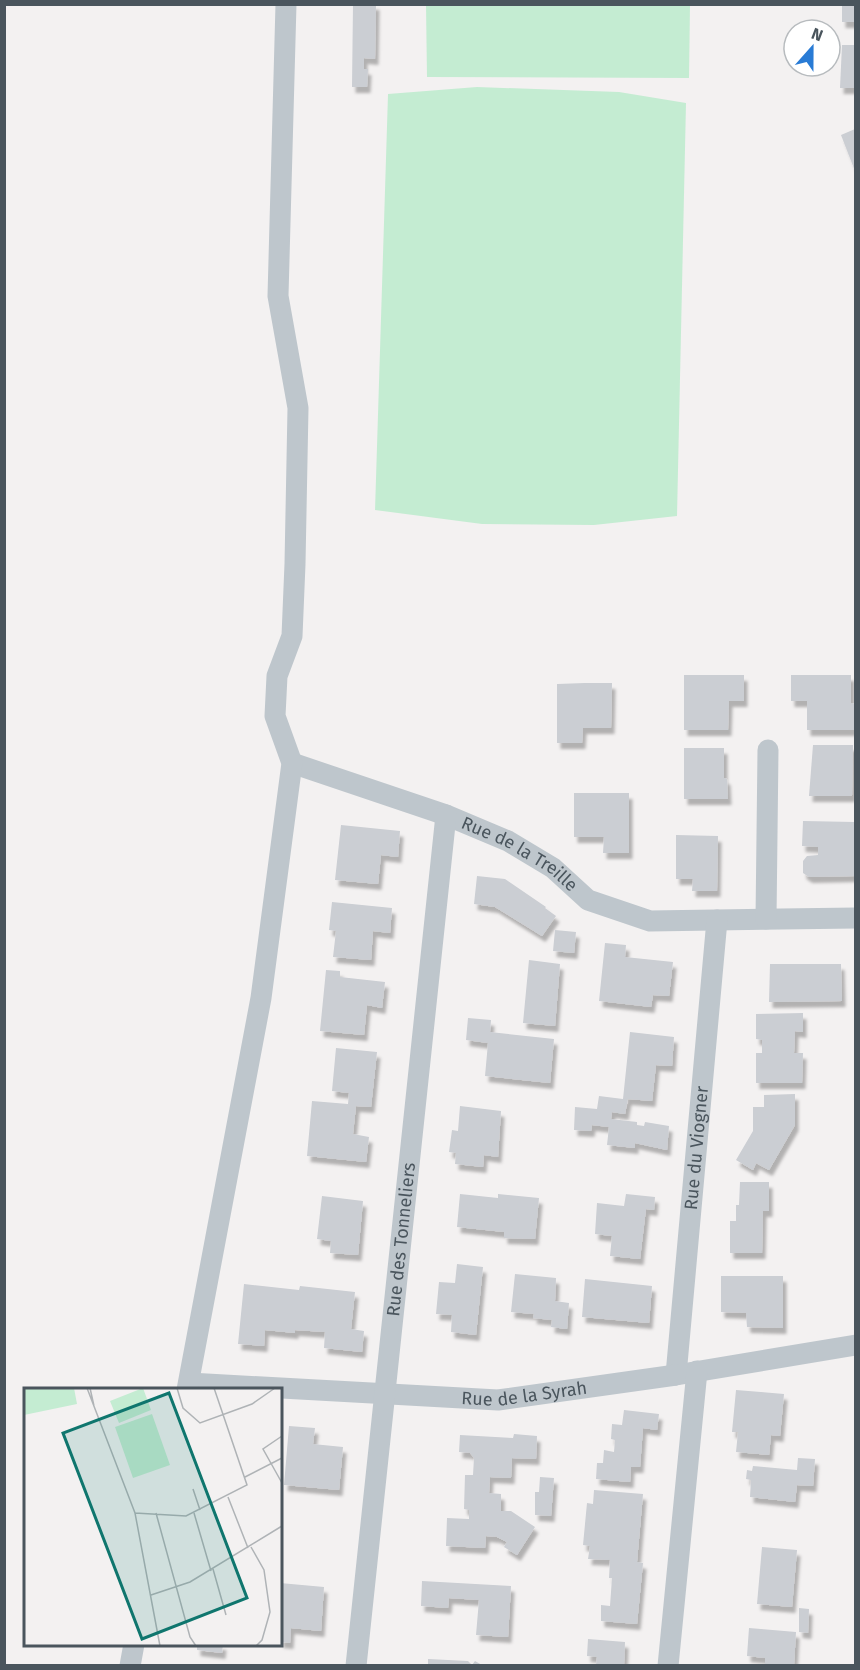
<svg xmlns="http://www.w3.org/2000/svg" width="860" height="1670" viewBox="0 0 860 1670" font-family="'Fira Sans',sans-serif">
<defs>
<filter id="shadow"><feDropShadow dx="3.5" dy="6" stdDeviation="1.5" flood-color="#0004"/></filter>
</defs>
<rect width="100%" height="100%" fill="#f3f1f1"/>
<g fill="#c4ecd2">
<path d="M426,5H690L689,78L427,77Z"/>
<path d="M477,87L619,92L686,103L677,516L594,525L482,524L375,510L388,94Z"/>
</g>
<g fill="#cbced3" filter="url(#shadow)">
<path d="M353,4H376L375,59L364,58V69H368L367,87H352Z"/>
<rect x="842" y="4" width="13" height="18"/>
<path d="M842,45H855V88H840Z"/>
<path d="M855,129V171L841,135Z"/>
<path d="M684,675H744V701H729L728,730H684Z"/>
<path d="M791,675H851V703L855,704V730H807V701H791Z"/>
<path d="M585,683H612L611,728H583L582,743H557V684Z"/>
<path d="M813,745H853L852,796H809Z"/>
<path d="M684,748H724V778L727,779L728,799H684Z"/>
<path d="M574,793H629V853H603L604,837H574Z"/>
<path d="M803,821L855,822V876L809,877L803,873V861L807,856L818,855V847L802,846Z"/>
<path d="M341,825L400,831L398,857L381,855L378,884L335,880Z"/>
<path d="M676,835L718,836L717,891H692L693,879H676Z"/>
<path d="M477,876L505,879L546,907L545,908L556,916L542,936L495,907L474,904Z"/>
<path d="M332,902L392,908L390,933L373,931L371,960L333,957L336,931L329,930Z"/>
<path d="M555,930L576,932L574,953L553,951Z"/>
<path d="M605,943L626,945L625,957L673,962L669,996L653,995L651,1007L599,1001Z"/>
<path d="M529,960L560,964L555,1026L523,1023Z"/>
<path d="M770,964H841L842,1001L769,1002Z"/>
<path d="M326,970L340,971V977L385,982L382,1008L367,1005L364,1035L320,1031Z"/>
<path d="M803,1013V1032L795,1031L794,1053H803L802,1083H756V1053H762V1040L756,1039V1014Z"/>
<path d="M468,1018L491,1020L490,1032L554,1039L550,1083L485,1076L488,1043L466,1040Z"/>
<path d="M630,1032L674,1037L672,1066L656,1065L652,1101L628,1099L625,1114L612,1112L611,1119L637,1122V1125L644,1126L645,1122L669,1126L667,1150L635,1143V1148L607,1145L609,1127L592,1125L591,1131L574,1130L575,1107L597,1109L599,1096L623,1099Z"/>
<path d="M336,1048L377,1052L371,1107L356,1106L353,1134L369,1137L366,1162L307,1156L312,1101L348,1104L349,1093L332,1091Z"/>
<path d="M795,1094V1125L769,1170L756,1163L753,1170L736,1160L753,1131V1107H764V1095Z"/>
<path d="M460,1106L501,1111L498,1157L484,1155L483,1167L455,1164L456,1153L449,1152L452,1130L458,1131Z"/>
<path d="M740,1182H769V1211H763L762,1253H730V1221H736V1205H739Z"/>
<path d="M460,1194L498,1198V1194L539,1198L535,1239L504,1238V1232L457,1227Z"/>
<path d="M626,1194L655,1197L654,1210L646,1209L640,1259L610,1256L612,1236L595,1234L597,1203L624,1206Z"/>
<path d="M322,1196L363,1201L358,1255L330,1253L331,1241L317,1239Z"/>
<path d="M457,1264L483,1267L476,1335L451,1332L452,1315L436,1314L439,1282L455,1283Z"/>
<path d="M515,1274L556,1278L555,1301L569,1303L567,1329L551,1327L552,1320L533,1318L534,1314L511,1312Z"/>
<path d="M721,1276H783V1328L747,1327L746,1313L721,1312Z"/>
<path d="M585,1279L652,1286L649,1323L582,1317Z"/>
<path d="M244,1284L299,1290L300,1286L355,1292L351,1329L364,1331L362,1352L324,1348L325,1332L295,1330V1333L265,1330L264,1346L238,1344Z"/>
<path d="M736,1390L784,1394L780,1436L771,1435L769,1455L736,1452L738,1432H732Z"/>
<path d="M624,1410L659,1414L657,1430L643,1428L640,1467H631L630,1482L596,1479L597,1463H603L604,1450L614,1452L615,1440L611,1439L612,1424L622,1425Z"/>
<path d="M289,1426L315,1428L313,1444L343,1447L339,1490L284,1485Z"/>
<path d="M514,1434L537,1436L536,1459L512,1458L511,1478L490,1477L489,1493L501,1494V1511H511L535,1527L517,1555L504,1547L507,1542L497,1537L486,1536L485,1548L446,1546L447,1518L469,1519V1510L464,1509L465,1475H473L474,1458L470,1453L459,1452L460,1435L513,1438Z"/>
<path d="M798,1458L815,1459L813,1486L797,1485L795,1502L750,1497L751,1480L746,1479L747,1470L752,1471L753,1466L797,1470Z"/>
<path d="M540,1477L554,1478L551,1516L535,1515V1492H539Z"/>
<path d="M594,1490L643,1494L637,1562L643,1563L637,1624L601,1621V1605L610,1606L612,1578H609L610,1560L588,1559L590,1546L583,1545L587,1503L593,1504Z"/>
<path d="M762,1547L797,1550L792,1607L757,1604Z"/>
<path d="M422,1581L511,1586L508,1637L476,1635L479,1600L449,1598L448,1608L421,1606Z"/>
<path d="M280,1583L324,1587L321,1631L291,1628L290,1643L280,1642Z"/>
<path d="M799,1608L809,1609L808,1633L799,1632Z"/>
<path d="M749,1628L796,1632L794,1665H765V1658L747,1656Z"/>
<path d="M588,1639L625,1642L624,1665H596L597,1657L587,1656Z"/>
<path d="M197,1644H223L222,1653L197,1650Z"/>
<path d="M428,1659L468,1661L472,1665L475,1661L482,1665H428Z"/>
</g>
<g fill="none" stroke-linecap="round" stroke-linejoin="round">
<g stroke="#bec6cc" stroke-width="21">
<path id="s1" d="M292,763L446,815L508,841L553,868L588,900L650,921L856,918"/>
<path d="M766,919L768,750"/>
<path id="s2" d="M676,1375L717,920"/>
<path id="s3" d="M189,1383L498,1400L676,1375L856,1345"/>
<path d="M187,1390L261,998L292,763L275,716L277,676L292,636L295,564L298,408L278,296L286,4"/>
<path d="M130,1666L134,1644"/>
<path id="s4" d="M356,1666L446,815"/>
<path d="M668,1666L697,1371"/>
</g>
</g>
<g text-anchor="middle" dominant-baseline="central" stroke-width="4.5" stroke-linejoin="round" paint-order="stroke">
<g font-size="18" fill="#4a555d" stroke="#fff">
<text stroke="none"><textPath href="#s1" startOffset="246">Rue de la Treille</textPath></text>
<text stroke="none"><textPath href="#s2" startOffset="228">Rue du Viogner</textPath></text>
<text stroke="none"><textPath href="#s4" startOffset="429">Rue des Tonneliers</textPath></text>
<text stroke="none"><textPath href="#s3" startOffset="336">Rue de la Syrah</textPath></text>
</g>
</g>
<g transform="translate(24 1388)">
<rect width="258" height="258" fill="#f3f1f1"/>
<path d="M0,0H50L53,16L0,27ZM119,0L127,22L95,35L86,13ZM128,26L146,77L109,90L91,39Z" fill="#c4ecd2"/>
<path fill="none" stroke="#afb3b6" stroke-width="1.5" d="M63,0L111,125L136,258M66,0L70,18M153,0L159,20L176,35L228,16L251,0M258,48L239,61L258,95M221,89L258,70M169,101L176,122M204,109L224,160M111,125L162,128L223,97L190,0M132,125L166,249L172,258M170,125L187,183M227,159L240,182L246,224L238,252L232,258M189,181L202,227M127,207L166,194L258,138"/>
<path fill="#0f766e" fill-opacity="0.15" stroke="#0f766e" stroke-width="3" d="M145,5L223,210L118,251L39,45Z"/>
<rect width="258" height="258" fill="none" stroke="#4a555d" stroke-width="3"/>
</g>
<rect width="860" height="1670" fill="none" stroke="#4a555d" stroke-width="12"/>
<g transform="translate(812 48) rotate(21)"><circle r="28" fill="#ffffff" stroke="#b7bbbe" stroke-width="1.5"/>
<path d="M0-4.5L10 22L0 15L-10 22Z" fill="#297bd5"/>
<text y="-9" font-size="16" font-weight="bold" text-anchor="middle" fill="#4a555d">N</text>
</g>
</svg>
